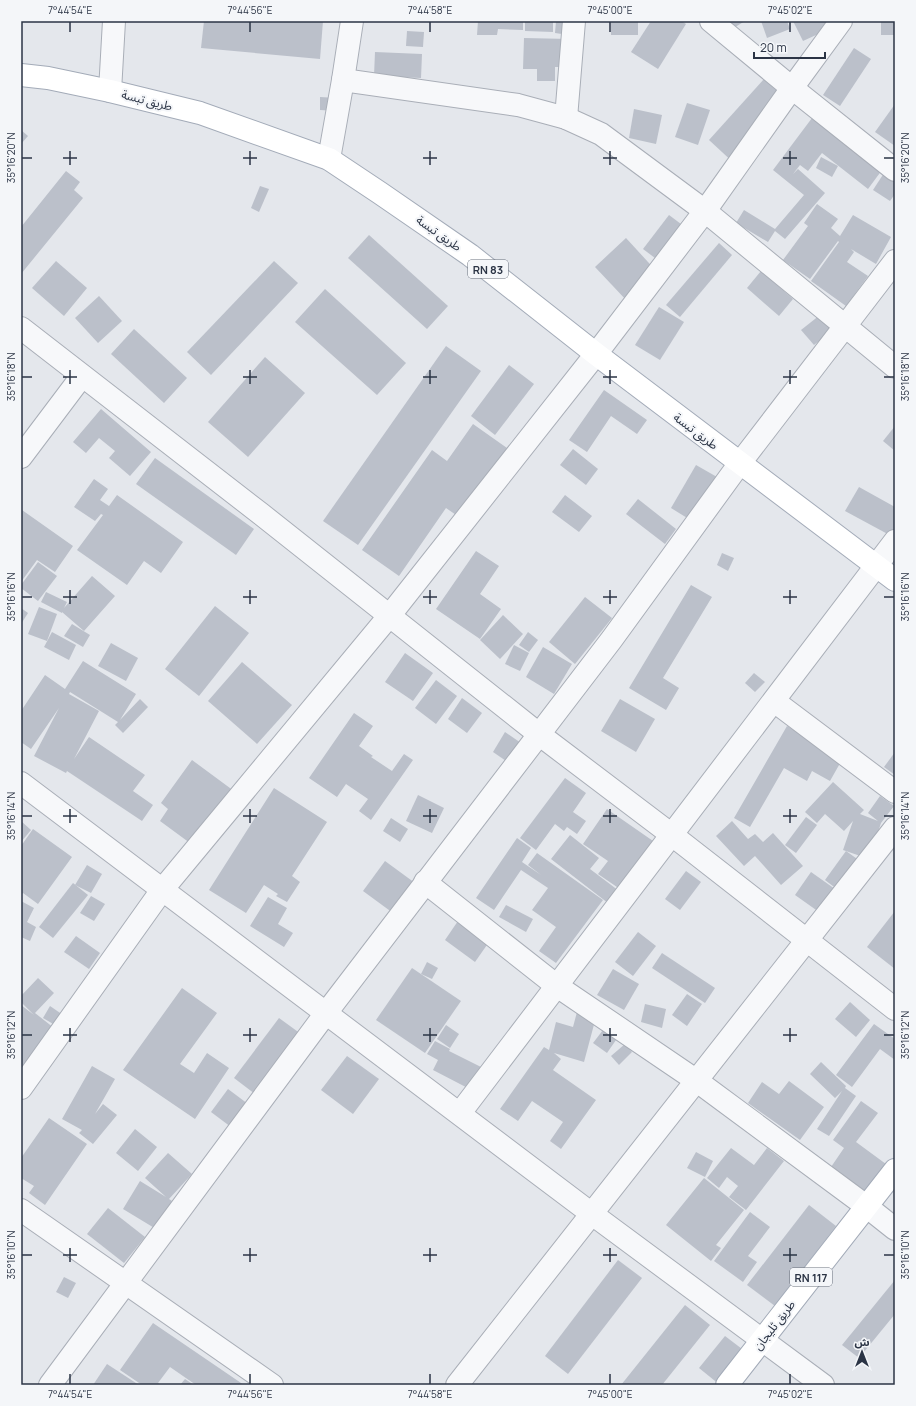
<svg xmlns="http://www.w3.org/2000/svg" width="916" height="1406" viewBox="0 0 916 1406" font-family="Manrope,'Noto Sans Arabic',sans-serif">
<rect width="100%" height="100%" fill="#e4e7ec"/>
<g fill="#bbc0ca">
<path d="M204,21H323L320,59L201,48Z"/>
<path d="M478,21H523V30L498,29L497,35H477Z"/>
<path d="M525,21H553V32L525,31Z"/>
<path d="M556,21H578L576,36L555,33Z"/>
<rect x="611" y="21" width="27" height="14"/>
<path d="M651,21H681L686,24L658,69L631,52Z"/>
<path d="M727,21H745L732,29Z"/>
<path d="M761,21H787L790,29L767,38Z"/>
<path d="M793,21H825L829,29L803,41Z"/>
<rect x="881" y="21" width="14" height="14"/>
<path d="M407,31L424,32L423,47L406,46Z"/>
<path d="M524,38L570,39L569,67H555V81H537V69H523Z"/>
<path d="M854,48L871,59L840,106L823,95Z"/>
<path d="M375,52L422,54L421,78L374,76Z"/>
<path d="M764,79L791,104L736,165L709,140Z"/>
<path d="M320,97L337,98L336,111L320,110Z"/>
<path d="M687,103L710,110L698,145L675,137Z"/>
<path d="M895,104V146L875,132Z"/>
<path d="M634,109L662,115L656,144L629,138Z"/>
<path d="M812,118L882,170L868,189L822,153L808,171L800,165L793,174L798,169L825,193L785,239L775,231L768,242L736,223L744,210L775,229L804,195L773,170Z"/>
<path d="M21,130L28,136L21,144Z"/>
<path d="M821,157L838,166L832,177L816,168Z"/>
<path d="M66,171L80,182L74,190L83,198L21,274V227Z"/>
<path d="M884,173L895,181V194L890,201L873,190Z"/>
<path d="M260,186L269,189L259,212L251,208Z"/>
<path d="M817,204L838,219L831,228L840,236L853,215L891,237L876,264L851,249L854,252L847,262L868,276L846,306L811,281L839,242L838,241L810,279L783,260L808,226L804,223Z"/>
<path d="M669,215L685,227L655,258L643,249Z"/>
<path d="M369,235L448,306L427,329L348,258Z"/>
<path d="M626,238L659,274L628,302L595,267Z"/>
<path d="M719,243L732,255L680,317L666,305Z"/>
<path d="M56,261L87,288L64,316L32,288Z"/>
<path d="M274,261L298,283L211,375L187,352Z"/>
<path d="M761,271L793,299L779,316L747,288Z"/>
<path d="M325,289L406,363L377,395L295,322Z"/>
<path d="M99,296L122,321L98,343L75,318Z"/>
<path d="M659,307L684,322L660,360L635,345Z"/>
<path d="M820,315L833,330L814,345L801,330Z"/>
<path d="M134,329L187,378L164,403L111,354Z"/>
<path d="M446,346L481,371L358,545L323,521Z"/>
<path d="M265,357L305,393L248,457L208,422Z"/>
<path d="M509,365L534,384L495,435L471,416Z"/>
<path d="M604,390L647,420L637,434L611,416L587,452L569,440Z"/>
<path d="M101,409L151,452L130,476L109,458L115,451L99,438L86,453L73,442Z"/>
<path d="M473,424L507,448L459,517L446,508L399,576L362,550L432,450L447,461Z"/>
<path d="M895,426V451L883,441Z"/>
<path d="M573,449L598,469L586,485L560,465Z"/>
<path d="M155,458L254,529L236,555L136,484Z"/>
<path d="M696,465L717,477L692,521L671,508Z"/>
<path d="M94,479L108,489L100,500L109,506L117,495L183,542L161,573L144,561L127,585L77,550L103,515L101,514L95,521L74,507Z"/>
<path d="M859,487L895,507V538L845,511Z"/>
<path d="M565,495L592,516L579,532L552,512Z"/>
<path d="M638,499L676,529L665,544L626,514Z"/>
<path d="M22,510L73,546L55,572L37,560L21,582Z"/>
<path d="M476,551L499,566L480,594L501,609L480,639L436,609Z"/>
<path d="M722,553L734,558L728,571L717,565Z"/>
<path d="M38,562L57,576L38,601L21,588V585Z"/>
<path d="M92,576L115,596L84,631L62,612V613L41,602L46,592L67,602L64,608Z"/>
<path d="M691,585L712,597L663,678L679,688L666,710L629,688Z"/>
<path d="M585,597L612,618L575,664L549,642Z"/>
<path d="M215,606L249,633L199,696L165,669Z"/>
<path d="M39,607L57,614L47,641L28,634Z"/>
<path d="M21,608L28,613L21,624Z"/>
<path d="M503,615L523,634L500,659L480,640Z"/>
<path d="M72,624L90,635L83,647L64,636Z"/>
<path d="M52,632L76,645L69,660L44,647Z"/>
<path d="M528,632L538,640L529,652L519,645Z"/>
<path d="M111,643L138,658L126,681L98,666Z"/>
<path d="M514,645L529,653L520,671L505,664Z"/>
<path d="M543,647L572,664L554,694L526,677Z"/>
<path d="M405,653L433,673L413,701L385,682Z"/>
<path d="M83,661L136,694L120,720L140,699L148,707L123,733L115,725L118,722L70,692L69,694L99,711L74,759L89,737L145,775L133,791L153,805L142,821L67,771L66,773L34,756L59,708L31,749L21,742V711L45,675L65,689Z"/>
<path d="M242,662L292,705L257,744L208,701Z"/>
<path d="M754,673L765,682L755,692L745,683Z"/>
<path d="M436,680L457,696L436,724L415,708Z"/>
<path d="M462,698L482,713L467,733L448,719Z"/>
<path d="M620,699L655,719L636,752L601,731Z"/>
<path d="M354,713L373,726L359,746L373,756L371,757L392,771L404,754L413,760L371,820L359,811L368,799L346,784L337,797L309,778Z"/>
<path d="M787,726L843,758L830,781L812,771L807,781L784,768L750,827L734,818Z"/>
<path d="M505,732L521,743L509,763L493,752Z"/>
<path d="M895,752V775L884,767Z"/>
<path d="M192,760L234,791L194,846L160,821L168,809L161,803Z"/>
<path d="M565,778L586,793L573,812L586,821L577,834L567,827L564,831L555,824L536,850L520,838Z"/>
<path d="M833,782L864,810L860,814L878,821L868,813L880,796L894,806L881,823L869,859L843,850L853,821L844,831L825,814L817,823L805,812Z"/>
<path d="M274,788L327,822L292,876L300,882L287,902L276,896L278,894L264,885L246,913L209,890Z"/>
<path d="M418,795L444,808L432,833L406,821Z"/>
<path d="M607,809L666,850L633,898L598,874L608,861L583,844Z"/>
<path d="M806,817L817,825L796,853L785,845Z"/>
<path d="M391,818L408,829L400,842L383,831Z"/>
<path d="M21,821L31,830L21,842Z"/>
<path d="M732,821L748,839L755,834L763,842L773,833L803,866L781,885L755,856L744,866L716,836Z"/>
<path d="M33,829L72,857L38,904L23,893L21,895V846Z"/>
<path d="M570,835L599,858L590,869L627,897L617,910L551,859Z"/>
<path d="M517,838L531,848L522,862L541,875L528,865L537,853L603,900L556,963L539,951L556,927L532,910L548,888L521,870L494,910L476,898Z"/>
<path d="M846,851L860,861L838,890L825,880Z"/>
<path d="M385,861L415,883L393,913L363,891Z"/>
<path d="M87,865L102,874L91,893L75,885Z"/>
<path d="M686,871L701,882L680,910L665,899Z"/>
<path d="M811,872L835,889L819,912L795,895Z"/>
<path d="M73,883L88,895L53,938L39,927Z"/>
<path d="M91,896L105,904L94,921L80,913Z"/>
<path d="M268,897L287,908L278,924L293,933L284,947L250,926Z"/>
<path d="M21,901L34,908L27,922L36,927L30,941L21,937Z"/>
<path d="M506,905L533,919L526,932L499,917Z"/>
<path d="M895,911V969L867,947Z"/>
<path d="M458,921L489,942L475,962L445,940Z"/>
<path d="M638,932L656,946L633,976L615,962Z"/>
<path d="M76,936L100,953L89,969L64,952Z"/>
<path d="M662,953L715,988L705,1003L652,968Z"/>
<path d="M427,962L438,968L432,979L421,974Z"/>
<path d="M412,968L461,1001L425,1053L376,1020Z"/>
<path d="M613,969L639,984L624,1010L597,995Z"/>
<path d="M38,978L54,993L35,1013L54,1028L21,1073V1005L34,1015L21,1002V996Z"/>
<path d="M182,988L217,1013L180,1064L194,1073L207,1053L229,1068L195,1119L123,1070Z"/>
<path d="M687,994L702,1004L687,1026L672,1015Z"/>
<path d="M850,1002L870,1020L856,1037L835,1019Z"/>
<path d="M645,1004L666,1009L662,1028L641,1022Z"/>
<path d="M50,1006L66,1017L60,1028L43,1018Z"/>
<path d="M577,1012L596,1017L584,1062L554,1053L561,1059L553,1070L596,1100L561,1149L550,1141L563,1122L532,1101L518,1121L500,1109L544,1047L549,1050L556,1022L573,1027Z"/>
<path d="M279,1018L301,1034L255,1094L234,1078Z"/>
<path d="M874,1024L895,1039V1060L880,1049L852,1087L836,1075Z"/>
<path d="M446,1025L459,1034L450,1048L437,1039Z"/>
<path d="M603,1030L616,1040L607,1053L593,1043Z"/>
<path d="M435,1041L450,1049L449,1051L497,1075L485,1097L433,1070L438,1060L427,1054Z"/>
<path d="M625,1044L632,1052L619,1065L611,1056Z"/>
<path d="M347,1056L379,1079L353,1114L321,1090Z"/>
<path d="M821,1062L846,1086L845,1088L856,1096L829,1136L817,1129L842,1091L835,1098L810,1074Z"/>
<path d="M92,1066L115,1079L95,1114L103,1104L117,1115L93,1144L79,1133L82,1130L62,1119Z"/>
<path d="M789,1081L824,1107L800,1140L748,1103L762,1082L779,1094Z"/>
<path d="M228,1089L248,1104L231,1127L211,1112Z"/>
<path d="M861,1101L878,1113L856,1142L890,1167L869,1195L831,1167L844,1148L833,1140Z"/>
<path d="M49,1118L87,1144L45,1205L29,1193L34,1186L21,1178V1158Z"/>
<path d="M135,1129L157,1147L138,1171L116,1153Z"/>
<path d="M731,1148L754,1165L767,1148L784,1161L746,1210L729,1197L738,1186L727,1177L719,1188L707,1178Z"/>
<path d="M696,1152L713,1161L705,1177L687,1168Z"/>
<path d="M168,1153L192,1174L169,1199L172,1201L156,1229L123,1209L140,1181L166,1197L145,1178Z"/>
<path d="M704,1178L744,1210L716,1245L721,1248L711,1261L666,1225Z"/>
<path d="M809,1205L836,1226L775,1306L747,1285Z"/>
<path d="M108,1208L145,1237L124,1263L87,1234Z"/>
<path d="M750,1212L770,1227L748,1256L757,1262L743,1282L714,1261Z"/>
<path d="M618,1260L642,1278L568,1374L545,1356Z"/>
<path d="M64,1277L76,1283L68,1298L56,1292Z"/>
<path d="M895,1280V1314L859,1358L842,1345Z"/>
<path d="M685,1305L710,1325L662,1385H621Z"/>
<path d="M153,1323L244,1385H196L170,1367L158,1383L161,1385H142L120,1370Z"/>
<path d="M725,1336L746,1352L720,1385L699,1368Z"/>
<path d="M107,1364L139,1385H93Z"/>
<path d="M185,1379L194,1385H180Z"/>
</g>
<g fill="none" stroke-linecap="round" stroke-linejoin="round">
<g stroke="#a9aeb7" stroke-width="24">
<g id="minor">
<path d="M711,21L792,88L895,170"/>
<path d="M343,80L518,105L566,118L601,134L705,211L895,367"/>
<path d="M110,91L114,21"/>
<path d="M566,118L574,21"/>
<path d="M329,159L343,80L352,21"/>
<path d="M21,328L261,514L540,735L672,835L895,1009"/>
<path d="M21,457L82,376"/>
<path d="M774,701L895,792"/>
<path d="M21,783L592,1214L823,1385"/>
<path d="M425,882L557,986L697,1081L866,1206L895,1229"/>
<path d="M21,1088L162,890L390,615L596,354L705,211L792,88L841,21"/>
<path d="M460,1113L895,541"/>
<path d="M21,1210L272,1385"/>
<path d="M50,1385L326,1013L612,639L740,463L895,261"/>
<path d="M457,1385L895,828"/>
</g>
</g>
<g stroke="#a3abb8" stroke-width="24">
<g id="primary">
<path d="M21,75L48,78L110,91L200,113L329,159L380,193L470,255L596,354L895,580"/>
<path d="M727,1385L895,1170"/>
</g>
</g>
<use href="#minor" stroke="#f7f8fa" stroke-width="22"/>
<use href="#primary" stroke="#fff" stroke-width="22"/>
</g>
<path fill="none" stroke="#2b3445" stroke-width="1.5" d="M70,22V32M250,22V32M430,22V32M610,22V32M790,22V32M70,151V165M250,151V165M430,151V165M610,151V165M790,151V165M22,158H32M63,158H77M243,158H257M423,158H437M603,158H617M783,158H797M884,158H894M70,370V384M250,370V384M430,370V384M610,370V384M790,370V384M22,377H32M63,377H77M243,377H257M423,377H437M603,377H617M783,377H797M884,377H894M70,590V604M250,590V604M430,590V604M610,590V604M790,590V604M22,597H32M63,597H77M243,597H257M423,597H437M603,597H617M783,597H797M884,597H894M70,809V823M250,809V823M430,809V823M610,809V823M790,809V823M22,816H32M63,816H77M243,816H257M423,816H437M603,816H617M783,816H797M884,816H894M70,1028V1042M250,1028V1042M430,1028V1042M610,1028V1042M790,1028V1042M22,1035H32M63,1035H77M243,1035H257M423,1035H437M603,1035H617M783,1035H797M884,1035H894M70,1248V1262M250,1248V1262M430,1248V1262M610,1248V1262M790,1248V1262M22,1255H32M63,1255H77M243,1255H257M423,1255H437M603,1255H617M783,1255H797M884,1255H894M70,1374V1384M250,1374V1384M430,1374V1384M610,1374V1384M790,1374V1384"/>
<g text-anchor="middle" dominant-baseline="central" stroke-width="4" stroke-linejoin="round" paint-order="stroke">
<g fill="#f4f6f9" stroke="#676e7b" stroke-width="1">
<rect x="468" y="260" width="40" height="18" rx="3"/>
<rect x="790" y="1268" width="42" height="18" rx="3"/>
</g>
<g font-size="11" font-weight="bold" fill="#2b3445">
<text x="488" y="269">RN 83</text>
<text x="811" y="1277">RN 117</text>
</g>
<g font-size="12" fill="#2b3445" stroke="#f4f6f9">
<text transform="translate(147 100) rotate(14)">طريق تبسة</text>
<text transform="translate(439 233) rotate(35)">طريق تبسة</text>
<text transform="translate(696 431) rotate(37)">طريق تبسة</text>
<text transform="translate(774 1325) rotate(-52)">طريق ثليجان</text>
</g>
</g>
<rect width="916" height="1406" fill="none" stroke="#f4f6f9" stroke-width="44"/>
<g transform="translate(862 1352)" stroke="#f4f6f9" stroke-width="3" paint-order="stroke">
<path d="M0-3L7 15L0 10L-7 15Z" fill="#2b3445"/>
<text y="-6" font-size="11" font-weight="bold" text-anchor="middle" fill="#2b3445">ش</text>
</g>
<path d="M754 52v6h71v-6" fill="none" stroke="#2b3445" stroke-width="2"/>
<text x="760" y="52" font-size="12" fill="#2b3445" stroke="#f4f6f9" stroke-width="3" paint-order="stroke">20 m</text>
<rect x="22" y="22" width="872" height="1362" fill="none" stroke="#2b3445" stroke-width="1.5"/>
<g font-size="10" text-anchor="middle" fill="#2b3445">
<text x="70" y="14">7°44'54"E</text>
<text x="250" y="14">7°44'56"E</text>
<text x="430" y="14">7°44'58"E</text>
<text x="610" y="14">7°45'00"E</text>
<text x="790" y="14">7°45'02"E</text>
<text transform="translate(11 158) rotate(-90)" y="4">35°16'20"N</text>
<text transform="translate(905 158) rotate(-90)" y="4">35°16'20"N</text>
<text transform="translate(11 377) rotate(-90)" y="4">35°16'18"N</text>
<text transform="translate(905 377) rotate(-90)" y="4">35°16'18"N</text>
<text transform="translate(11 597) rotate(-90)" y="4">35°16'16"N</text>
<text transform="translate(905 597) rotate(-90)" y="4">35°16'16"N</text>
<text transform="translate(11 816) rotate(-90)" y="4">35°16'14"N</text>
<text transform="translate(905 816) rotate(-90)" y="4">35°16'14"N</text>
<text transform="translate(11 1035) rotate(-90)" y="4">35°16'12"N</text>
<text transform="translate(905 1035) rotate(-90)" y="4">35°16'12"N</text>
<text transform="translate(11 1255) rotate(-90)" y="4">35°16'10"N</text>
<text transform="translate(905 1255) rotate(-90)" y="4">35°16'10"N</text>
<text x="70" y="1398">7°44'54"E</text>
<text x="250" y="1398">7°44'56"E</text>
<text x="430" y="1398">7°44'58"E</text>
<text x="610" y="1398">7°45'00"E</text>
<text x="790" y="1398">7°45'02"E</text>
</g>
</svg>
